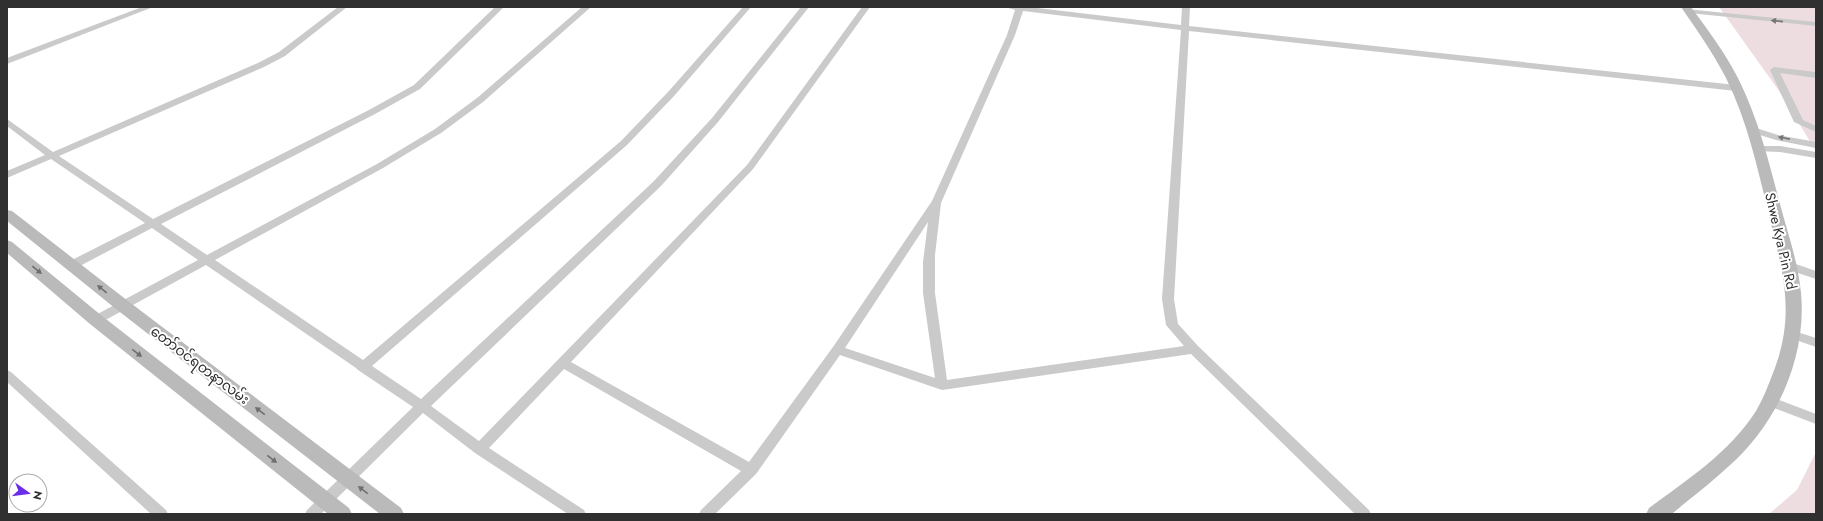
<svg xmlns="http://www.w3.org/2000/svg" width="1823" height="521" viewBox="0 0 1823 521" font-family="Jost,'Noto Sans Myanmar',sans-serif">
<rect width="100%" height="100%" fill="#fff"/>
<g fill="#eddde0">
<path d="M1719,7H1816V151L1777,88Z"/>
<path d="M1816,452V514H1769L1797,490Z"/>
</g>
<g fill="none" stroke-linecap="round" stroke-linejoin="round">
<g fill="#cacaca" fill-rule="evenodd">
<path d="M142,7H153L7,64V58Z"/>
<path d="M338,7H347L285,56L264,67L59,156L153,219L369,110L414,85L495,7H504L420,89L375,114L161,224L207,255L377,164L435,129L477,98L582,7H591L483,102L441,133L383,168L215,260L363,360L621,141L668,92L743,7H751L674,96L627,145L372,366L421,399L653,182L712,118L801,7H809L718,122L661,186L431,406L479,441L747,165L862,7H870L753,169L571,362L749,462L833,347L932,201L1007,35L1015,10L1005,7H1029L1181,25L1182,7H1190L1189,26L1736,85L1740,88L1736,91L1189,31L1174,299L1178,324L1198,346L1369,510L1371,514H1355L1191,354L942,390L840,355L756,474L715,514H699L701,510L741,471L564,369L489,448L584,510L586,514H568L475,453L423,413L321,514H305L307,510L413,407L358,370L356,368L206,265L100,323H92L90,320L92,317L198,260L152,228L76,268H68L66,265L68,262L145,223L51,159L7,178V171L45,155L7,126V119L53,152L258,63L279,52ZM1023,11L1181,30L1162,299L1166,325L1184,346L947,380L935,293V255L941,203L1015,35ZM928,222L923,262V293L935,378L845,348Z"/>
<path d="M1686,9L1816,22V26L1689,13L1685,11Z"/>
<path d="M1774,67L1816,72V78L1780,73L1803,120L1816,126V132L1794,122L1770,70Z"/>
<path d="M1753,127L1778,135L1816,142V148L1776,140L1750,132L1748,130L1750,128Z"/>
<path d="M1758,146H1780L1816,152V158L1780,152L1755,151L1753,149L1755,147Z"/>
<path d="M1790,262L1816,271V279L1786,269L1784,266Z"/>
<path d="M1791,330L1816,338V347L1787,337L1785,334L1787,331Z"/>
<path d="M7,370L11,372L166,510L168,514H151L7,382Z"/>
<path d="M1769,396L1816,414V424L1764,404L1763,401L1764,398Z"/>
</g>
<g fill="#bababa" fill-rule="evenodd">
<path d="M1681,7H1691C1708,30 1725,53 1738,78C1758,118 1769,162 1780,204C1788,234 1798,262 1801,293C1807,357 1777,424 1729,466C1715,479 1700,491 1685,503C1681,506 1675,512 1671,514C1664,516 1653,514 1646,514L1649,508C1687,480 1730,452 1756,411C1763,399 1768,386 1773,373C1797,312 1782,271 1768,211C1757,166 1747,120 1726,78C1713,53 1697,30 1681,7Z"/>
<path d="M7,210L12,211L128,301L401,508L404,514H380L116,309L7,221Z"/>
<path d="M7,240L12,242L102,316L349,508L352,514H328L90,324L7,253Z"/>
</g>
</g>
<defs><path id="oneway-solid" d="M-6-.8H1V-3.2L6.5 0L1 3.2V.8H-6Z"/></defs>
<g fill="#757575">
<use href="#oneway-solid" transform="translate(1777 21) rotate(-174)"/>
<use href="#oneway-solid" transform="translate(1784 138) rotate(-169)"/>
</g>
<g fill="#6e6e6e">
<use href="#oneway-solid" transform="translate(37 270) rotate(39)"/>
<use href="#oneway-solid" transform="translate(102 289) rotate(-141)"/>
<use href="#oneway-solid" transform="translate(137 353) rotate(38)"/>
<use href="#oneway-solid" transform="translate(260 411) rotate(-143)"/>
<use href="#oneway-solid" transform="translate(272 459) rotate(38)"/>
<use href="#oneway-solid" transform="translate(363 490) rotate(-142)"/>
</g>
<g text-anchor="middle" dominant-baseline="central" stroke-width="4" stroke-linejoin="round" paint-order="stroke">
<g font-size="14" fill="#303030" stroke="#fff">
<text transform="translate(1781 241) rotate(77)">Shwe Kya Pin Rd</text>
<text transform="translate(200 365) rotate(37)">တော်ဝင်ရတနာလမ်း</text>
</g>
</g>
<rect width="1823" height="521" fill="none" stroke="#303030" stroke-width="16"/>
<g transform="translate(28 493) rotate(104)"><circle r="19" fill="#ffffff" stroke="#acacac"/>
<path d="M0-3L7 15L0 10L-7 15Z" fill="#6a2dec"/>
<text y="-6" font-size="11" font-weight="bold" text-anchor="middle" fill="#303030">N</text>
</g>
</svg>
